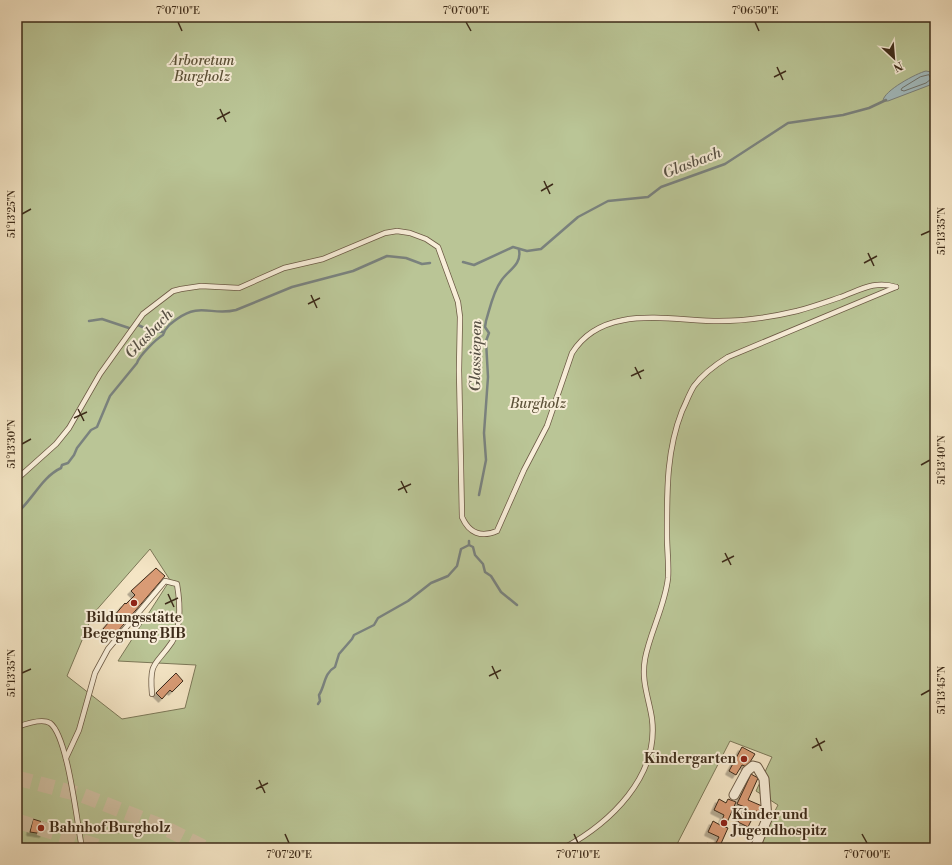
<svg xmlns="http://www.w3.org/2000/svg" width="952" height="865" viewBox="0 0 952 865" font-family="'Libre Bodoni',serif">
<defs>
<filter id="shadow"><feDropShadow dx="-3.5" dy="3.5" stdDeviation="0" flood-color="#0004"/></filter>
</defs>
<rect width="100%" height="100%" fill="#f4e5c5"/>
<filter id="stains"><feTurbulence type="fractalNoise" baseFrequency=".005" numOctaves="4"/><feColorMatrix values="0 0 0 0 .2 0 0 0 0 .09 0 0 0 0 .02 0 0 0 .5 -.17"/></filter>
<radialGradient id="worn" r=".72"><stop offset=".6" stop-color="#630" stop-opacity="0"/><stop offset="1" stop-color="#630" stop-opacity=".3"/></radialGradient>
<path fill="#bac596" stroke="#7c7858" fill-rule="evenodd" d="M17,17H935V848H756L778,805L756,791L772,757L730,741L675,848H17ZM150,549L170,580L118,661L196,665L185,708L122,719L67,676L93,614Z"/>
<path fill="#a2bcc0" stroke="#7a827e" d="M926,71L931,72C936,76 935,82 930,85L888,101H883C883,91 917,73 926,71Z"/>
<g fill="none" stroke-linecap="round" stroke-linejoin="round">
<path stroke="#70746d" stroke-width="1" d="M929,75L931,79L926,83L904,91L901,90L902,88L920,77Z"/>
<g stroke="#7a827e" stroke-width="2.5">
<path d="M463,262L474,265L513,247L527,251L541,249L578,217L608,201L648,197L661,187L725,164L788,123L843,115L869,108L886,100"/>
<path d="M89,321L102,319L129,328"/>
<path d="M138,325L151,331L164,332"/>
<path d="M479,495L486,460L484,433L488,377L486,341L489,333L485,327L486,321C490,308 493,292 501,281C508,270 522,265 519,250"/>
<path d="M17,513C33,499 42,477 61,468L62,465L68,463L74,455L77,448L91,430L97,427L110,396L137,363C139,356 156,339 163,335C165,328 170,324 177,319C200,302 212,316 236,310L292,287L353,271L387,256L406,258L422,264L430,263"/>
<path d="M469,545L473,547L475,555L483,564L485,572L491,576L501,592L517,605"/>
<path d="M318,704L320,701L319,695C325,686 324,673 335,667L339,654L352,639L354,635L374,625L378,618L408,601L431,583L448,576L457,566L461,549L469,545V541"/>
</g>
</g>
<g fill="#d99b75" stroke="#3e2c1a" filter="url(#shadow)">
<path d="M156,568L165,576L112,638L103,629L125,603L126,604L135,595L131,591Z"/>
<path d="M176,673L183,681L172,692L170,690L162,699L156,693Z"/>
<path d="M742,747L755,754L747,767L742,765L736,775L729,771Z"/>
<path d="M751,774L758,778L748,800L762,806L759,812L756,811L748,827L738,822L745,807L737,804Z"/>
<path d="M719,799L726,803L728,799L736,802L725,827L728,828L719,848H717L714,847L719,837L708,832L713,821L720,825L724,815L714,810Z"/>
<path d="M33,819L52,825L50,832L44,830L43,834L30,832Z"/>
<path d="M707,843L714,847L717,848H704Z"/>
</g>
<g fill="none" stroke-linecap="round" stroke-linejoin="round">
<g stroke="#d0c0a3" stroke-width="15" stroke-dasharray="15 8" stroke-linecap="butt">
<path d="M17,778L82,795L161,826L205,848"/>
<path d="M17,821L103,848"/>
</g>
<g stroke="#6c5a45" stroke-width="6">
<g id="service">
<path d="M17,479L56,444L69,428L100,374L143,314L173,291L181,289L201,286L239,288L284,268L323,259L385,233L397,231L410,233L426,239L438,247L458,302L460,317L459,370L462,517C469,533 481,538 497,531L524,470L547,426L572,353C603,303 670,321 719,321C745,321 772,317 797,311C812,307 826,302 841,297C860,290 875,280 896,287"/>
<path d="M17,727C25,724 42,718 50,723C68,736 77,824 82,848"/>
<path d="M66,758L79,730L95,673L108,649L165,581L177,584C180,602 182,626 172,642C156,666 149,660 152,694"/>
<path d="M564,848C610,823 659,777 652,719C649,698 641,682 645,659C650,632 665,606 668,578C669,564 667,550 667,536C667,493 666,452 682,411C686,403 689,394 694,386C703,374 715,365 728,357L896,287"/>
<path d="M738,848L741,846L747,848"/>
</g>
</g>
<g stroke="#6c5a45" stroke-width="11">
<path id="minor" d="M734,795L747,771L753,766L757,767L764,779L767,819L755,848"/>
</g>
<use href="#service" stroke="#f8eed9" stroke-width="4.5"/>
<use href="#minor" stroke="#f8eed9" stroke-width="9"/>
</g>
<path fill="none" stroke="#3e2c1a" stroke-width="1.5" d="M178,22L182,31M466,22L471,31M755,22L759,31M777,67L783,80M774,77L786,71M220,109L226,122M217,119L230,112M544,181L550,194M541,191L553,184M22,214L31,209M921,235L930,231M868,253L874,266M864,263L877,256M311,295L317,308M308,304L320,298M635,367L641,379M631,376L644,370M78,409L84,421M74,418L87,412M22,444L31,439M921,465L930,460M401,481L407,493M398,490L411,484M725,553L731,565M722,562L734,556M168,594L174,607M165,604L178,598M492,666L498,679M22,673L31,669M489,676L501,670M921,695L930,690M816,738L822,751M812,748L825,741M259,780L265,793M256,789L268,783M285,834L289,843M574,834L578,843M862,834L867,843"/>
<g fill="#8f2418" stroke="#f8eed9" stroke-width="1.5">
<circle cx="134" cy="603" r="4"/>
<circle cx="744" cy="759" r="4"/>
<circle cx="724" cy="823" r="4"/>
<circle cx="41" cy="828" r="4"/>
</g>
<g text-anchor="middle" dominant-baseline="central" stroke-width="4" stroke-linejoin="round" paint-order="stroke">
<g font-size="14" font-style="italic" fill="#5d5239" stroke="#f8eed9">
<text x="202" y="61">Arboretum<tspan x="202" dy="16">Burgholz</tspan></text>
<text x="538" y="404">Burgholz</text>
</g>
<g font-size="14" font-weight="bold" fill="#3e2c1a" stroke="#f8eed9" text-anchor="start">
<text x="134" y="618" text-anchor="middle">Bildungsstätte<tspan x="134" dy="16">Begegnung BIB</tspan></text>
<text x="736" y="759" text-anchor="end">Kindergarten</text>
<text x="732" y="815">Kinder und<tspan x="732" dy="16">Jugendhospitz</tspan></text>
<text x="49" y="828">Bahnhof Burgholz</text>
</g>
<g font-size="15" font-style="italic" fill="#575044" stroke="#f8eed9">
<text transform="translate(692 163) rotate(-21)">Glasbach</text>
<text transform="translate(149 334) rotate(-46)">Glasbach</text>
<text transform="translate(476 356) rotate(-89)">Glassiepen</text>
</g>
</g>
<rect width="952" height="865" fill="none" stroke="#f4e5c5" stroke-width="44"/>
<g transform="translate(894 58) rotate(154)" stroke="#f8eed9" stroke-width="3" paint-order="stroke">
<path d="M0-3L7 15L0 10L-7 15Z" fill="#3e2c1a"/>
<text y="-6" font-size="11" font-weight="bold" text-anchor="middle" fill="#3e2c1a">N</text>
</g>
<rect x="22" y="22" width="908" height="821" fill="none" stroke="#3e2c1a" stroke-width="1.5"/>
<g font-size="10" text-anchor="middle" fill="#3e2c1a">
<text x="178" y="14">7°07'10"E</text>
<text x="466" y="14">7°07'00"E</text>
<text x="755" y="14">7°06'50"E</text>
<text transform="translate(11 214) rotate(-90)" y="4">51°13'25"N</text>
<text transform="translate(941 231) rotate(-90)" y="4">51°13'35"N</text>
<text transform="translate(11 444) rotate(-90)" y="4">51°13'30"N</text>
<text transform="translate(941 460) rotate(-90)" y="4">51°13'40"N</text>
<text transform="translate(11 673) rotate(-90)" y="4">51°13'35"N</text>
<text transform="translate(941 690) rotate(-90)" y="4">51°13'45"N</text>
<text x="289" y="858">7°07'20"E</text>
<text x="578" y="858">7°07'10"E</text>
<text x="867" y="858">7°07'00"E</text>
</g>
<rect width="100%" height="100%" filter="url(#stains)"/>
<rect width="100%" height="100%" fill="url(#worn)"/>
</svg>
